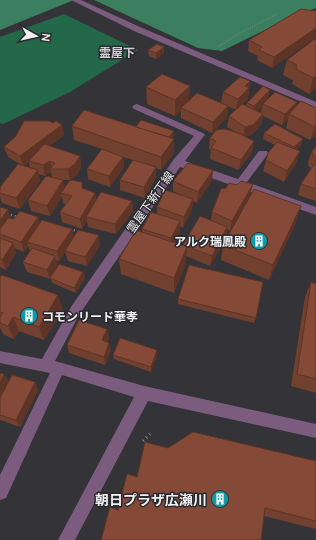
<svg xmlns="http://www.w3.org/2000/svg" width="316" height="540" viewBox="0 0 316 540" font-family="Manrope,'Noto Sans JP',sans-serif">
<rect width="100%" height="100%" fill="#343337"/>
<path fill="#24684a" d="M64,14L138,50L70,92L3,124L0,123V37Z"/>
<g fill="#3b7f60">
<path d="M0,0H74L0,30Z"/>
<path d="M94,0H316V8L293,16L222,51L198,48Z"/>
</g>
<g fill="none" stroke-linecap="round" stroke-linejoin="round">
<path stroke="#8c8b8e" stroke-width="2" stroke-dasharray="0.5 2" stroke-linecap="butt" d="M218,47L236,35L277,14"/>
<g stroke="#8c8b8e" stroke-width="2.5" stroke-dasharray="1 3" stroke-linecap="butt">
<path d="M7,214L18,217"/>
<path d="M70,229L80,232"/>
</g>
<path stroke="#8c8b8e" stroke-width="3" stroke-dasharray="1 3.5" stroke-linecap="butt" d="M143,441L150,434"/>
<g fill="#7b5c7f" fill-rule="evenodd">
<path d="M71,0H81L140,27L316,102V108L134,31Z"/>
<path d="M137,104L203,133L205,135L203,137L185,161L238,179L259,151H267L268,153L267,155L247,182L316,207V215L180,167L79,315L55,361L144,386L316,424V438L148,401L75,540H58L134,397L62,375L6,498L0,500V475L50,373L0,363V351L42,359L71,307L174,159L194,136L134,109L132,107L134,105Z"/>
</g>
</g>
<g fill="#72402f" fill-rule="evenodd">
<path d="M314,11L316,37L272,68L257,60L258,56L248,51L249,40Z"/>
<path d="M316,38V88L309,94L292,84L293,80L283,75L287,60Z"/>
<path d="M164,47V53L156,59L149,56L148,50Z"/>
<path d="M250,81L248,99L242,104L246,106L247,103L268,99L296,106L316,108V135L310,140L286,128L288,120L282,125L263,116L261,125L251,135L245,137L252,152L239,170L210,159L211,149H209L210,138L237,133L227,127L229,116L236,110L221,103L223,92ZM262,107L261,113L257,111Z"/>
<path d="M190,86L189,100L228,106L227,117L212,133L181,118V111L175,116L147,104L146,87Z"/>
<path d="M53,123L62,125L64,135L50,146L80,156L81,167L77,175L70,180L83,188L95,193L96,201H132L133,211L116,234L88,227L87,220L82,229L62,222L60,212L66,204L63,203L62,197L50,216L31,211L28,200L52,177L51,172L45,176L38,174L40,181L20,209L2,203L0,197V189L22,165L8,157L4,147ZM29,162L30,168L23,166ZM61,180H70L65,187Z"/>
<path d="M72,126L136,127L174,131L173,137L172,138L174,139V153L161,170L156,168V177L145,198L120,190V180L133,160L123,157L124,167L110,187L88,179L87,169L102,149L74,140Z"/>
<path d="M264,133L301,145L296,149L297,161L284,182L263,171L266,160L275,145L263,139Z"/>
<path d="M316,147V201L298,195L301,184L312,168L309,167L308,162L312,151Z"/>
<path d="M212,180L197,203L193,201L192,210L183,228L180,226V231L174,243L183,246V245L211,221L212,212L226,188L237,185L253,184L250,195L230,231L227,229L226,237L210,266L186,256V263L174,293L121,274L119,259L142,233V229L157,214V207L183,196L173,191V181Z"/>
<path d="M0,207L11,219H14L38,217L40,223L72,229L73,237L100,245L87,266L68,261L65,252L59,261L56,260L57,265L54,273L83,272L85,277L76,293L52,283L51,279L27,272L23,262L30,251L28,246L24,252L14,248L16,253L6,270L0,267Z"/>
<path d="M296,222L269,280L221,260L223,245Z"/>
<path d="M0,277L63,309L44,340L19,331L14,339L4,335L0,328Z"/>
<path d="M311,282L316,284V393L291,386L305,297Z"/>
<path d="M178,299L256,318L254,323L178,304Z"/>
<path d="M107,329L109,338L107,342L111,351L105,365L69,353L67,345Z"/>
<path d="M157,350V355L151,372L114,359L113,355Z"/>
<path d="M0,373L4,374L9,382H35L38,390L20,427L0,420Z"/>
<path d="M168,448L316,461V529L264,516L118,510L137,477Z"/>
</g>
<g fill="#5d3426">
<path d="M316,28V37L272,68L274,57Z"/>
<path d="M164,47V53L156,59V53Z"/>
<path d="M316,76V88L309,94L313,78Z"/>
<path d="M250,81L248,99L236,110L238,99L245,86Z"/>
<path d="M190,86L189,103L181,108V111L175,116V100Z"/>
<path d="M270,90L268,101L263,104L262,107L252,116L254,106Z"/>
<path d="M297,102L294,113L289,114L288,120L282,125L285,114Z"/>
<path d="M228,106L227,117L212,133L213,122Z"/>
<path d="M263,114L261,125L251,135L243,137L245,127Z"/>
<path d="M62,125L64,135L23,166L20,156Z"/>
<path d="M316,125V135L310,140L315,127Z"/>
<path d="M174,131L173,137L166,147V141Z"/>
<path d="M174,139V153L161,170V157Z"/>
<path d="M303,139L301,145L293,153L294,147Z"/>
<path d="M254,141L252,152L239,170L241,160Z"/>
<path d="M300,151L297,161L284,182L287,171Z"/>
<path d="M80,156L81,167L77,175L70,180L68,169Z"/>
<path d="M123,157L124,167L110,187L109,176Z"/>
<path d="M50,161L52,169H50L51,172L45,176L43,165Z"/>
<path d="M156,167V177L145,198L144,187Z"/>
<path d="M38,170L40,181L20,209L16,198Z"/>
<path d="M213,170L212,180L197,203L198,192Z"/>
<path d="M63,180L66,191L61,193L62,197L50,216L47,206Z"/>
<path d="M253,184L250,195L230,231L232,221Z"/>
<path d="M95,193L96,204L86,217L87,220L82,229L80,219Z"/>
<path d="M193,199L192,210L183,228L184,217Z"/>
<path d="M132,201L133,211L116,234L115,224Z"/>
<path d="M301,206L296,222L269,280L273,265Z"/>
<path d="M8,209L11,220L0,234V221Z"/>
<path d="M38,217L41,227L27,242L28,246L24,252L21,242Z"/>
<path d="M180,221V231L171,248V238Z"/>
<path d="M227,227L226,237L210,266L212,256Z"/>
<path d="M72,229L74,239L59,261L57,251Z"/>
<path d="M99,235L100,245L87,266L85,257Z"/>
<path d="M13,243L16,253L6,270L2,260Z"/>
<path d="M187,247L186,263L174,293V278Z"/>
<path d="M55,256L57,265L51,278H50V279L47,270Z"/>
<path d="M83,272L85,277L76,293L74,288Z"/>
<path d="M58,295L63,309L44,340L39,327Z"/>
<path d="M13,317L19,331L14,339L8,326Z"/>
<path d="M107,329L109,338L104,349L102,340Z"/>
<path d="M109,343L111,351L105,365L104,357Z"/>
<path d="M157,350V355L151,372V367Z"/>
<path d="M4,374L9,382L0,404V384Z"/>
<path d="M35,382L38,390L20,427L16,420Z"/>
</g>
<g fill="#854a37" stroke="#5d3426">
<path d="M301,9L314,11L316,10V28L274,57L259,50L262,47L249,40Z"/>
<path d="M316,38V76L313,78L296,69L297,65L287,60Z"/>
<path d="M157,44L164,47L156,53L148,50Z"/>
<path d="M162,74L190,86L175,100L146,87Z"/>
<path d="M240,77L250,81L245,86L249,88L238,99L223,92Z"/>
<path d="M263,86L270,90L254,106L247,103Z"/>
<path d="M275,92L297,102L285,114L263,104Z"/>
<path d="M197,93L228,106L213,122L181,108Z"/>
<path d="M301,101L316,108V125L315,127L289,114Z"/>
<path d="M242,104L263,114L253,125L245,127L229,116Z"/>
<path d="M84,110L174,139L161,157L72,126Z"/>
<path d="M141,120L174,131L169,137L136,127Z"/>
<path d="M24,121H49L53,123L56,121L62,125L20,156L4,147L16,136Z"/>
<path d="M275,124L303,139L294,147L264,133Z"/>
<path d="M225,129L238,133L254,141L241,160L211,148L216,141L210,138L216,130Z"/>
<path d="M277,142L300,151L287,171L266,160L268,153Z"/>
<path d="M44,144L80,156L75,164L68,169H50L55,163L50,161L43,165L29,161Z"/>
<path d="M316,147V158L313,156L312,151Z"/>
<path d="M102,149L123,157L109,176L87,169Z"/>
<path d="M133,160L156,167L144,187L120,180Z"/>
<path d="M188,163L213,170L198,192L173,181Z"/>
<path d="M315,163H316V189L301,184Z"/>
<path d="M18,164L38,170L16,198L0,193V189L1,186Z"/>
<path d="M46,176L63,180L47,206L28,200Z"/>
<path d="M70,180L82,182V188L95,193L80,219L60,212L72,196L61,193Z"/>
<path d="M241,181L253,184L232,221L212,212L221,189L226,188L229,183L237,185Z"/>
<path d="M254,189L301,206L273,265L223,245Z"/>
<path d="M165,190L193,199L184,217L157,207Z"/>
<path d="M101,192L132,201L115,224L86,217Z"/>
<path d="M0,207L8,209L0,221Z"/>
<path d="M20,211L38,217L21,242L0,234V229L8,218L14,219Z"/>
<path d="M151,212L180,221L171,238L142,229Z"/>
<path d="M200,216L227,227L212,256L183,245Z"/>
<path d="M42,220L72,229L57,251L27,242Z"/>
<path d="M78,230L99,235L85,257L65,251Z"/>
<path d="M136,230L187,247L174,278L119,259Z"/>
<path d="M0,238L13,243L2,260L0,259Z"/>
<path d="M32,248L55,256L47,270L23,262Z"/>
<path d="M59,264L83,272L74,288L50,278Z"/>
<path d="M189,265L263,282L256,318L178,299Z"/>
<path d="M2,275L58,295L39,327L13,317L8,326L0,323V317L3,313L0,312V277Z"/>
<path d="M311,282L316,284V379L297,374Z"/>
<path d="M79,320L107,329L102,340L109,343L104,357L67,345Z"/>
<path d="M120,338L157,350L151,367L113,355Z"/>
<path d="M0,373L4,374L0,384Z"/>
<path d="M12,375L35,382L16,420L0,415V398Z"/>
<path d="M193,432L316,461V521L265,508L261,540H101L110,507L118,510L127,474L137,477L145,442L168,448Z"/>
</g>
<defs>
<g id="building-disc" transform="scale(0.9)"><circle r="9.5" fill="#0f9aa8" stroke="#2a292d"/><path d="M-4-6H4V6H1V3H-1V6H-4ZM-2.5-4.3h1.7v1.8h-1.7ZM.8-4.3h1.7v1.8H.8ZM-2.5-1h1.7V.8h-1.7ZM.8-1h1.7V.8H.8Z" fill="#fff"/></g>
</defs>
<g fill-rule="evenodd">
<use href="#building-disc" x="259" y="241"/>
<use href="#building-disc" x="29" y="316"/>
<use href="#building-disc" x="220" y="499"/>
</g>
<g text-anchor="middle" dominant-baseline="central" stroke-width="3" stroke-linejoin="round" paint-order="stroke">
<g font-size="12" font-weight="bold" fill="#cccbd0" stroke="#2a292d">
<text x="117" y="52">霊屋下</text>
</g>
<g font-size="12" fill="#f1f1f3" stroke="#2a292d">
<text transform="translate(150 202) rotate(-55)">霊屋下新丁線</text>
</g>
<g font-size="12" font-weight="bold" fill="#f1f1f3" stroke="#2a292d" text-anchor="end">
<text x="246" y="241">アルク瑞鳳殿</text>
<text x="42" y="316" text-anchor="start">コモンリード華孝</text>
</g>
<g font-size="14" font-weight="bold" fill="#f1f1f3" stroke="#2a292d" text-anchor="end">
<text x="207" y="499">朝日プラザ広瀬川</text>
</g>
</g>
<g transform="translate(36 36) rotate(98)" stroke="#2a292d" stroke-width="3" paint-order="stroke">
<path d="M0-3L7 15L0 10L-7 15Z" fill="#f1f1f3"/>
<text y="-6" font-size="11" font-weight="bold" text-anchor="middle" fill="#f1f1f3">N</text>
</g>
</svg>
